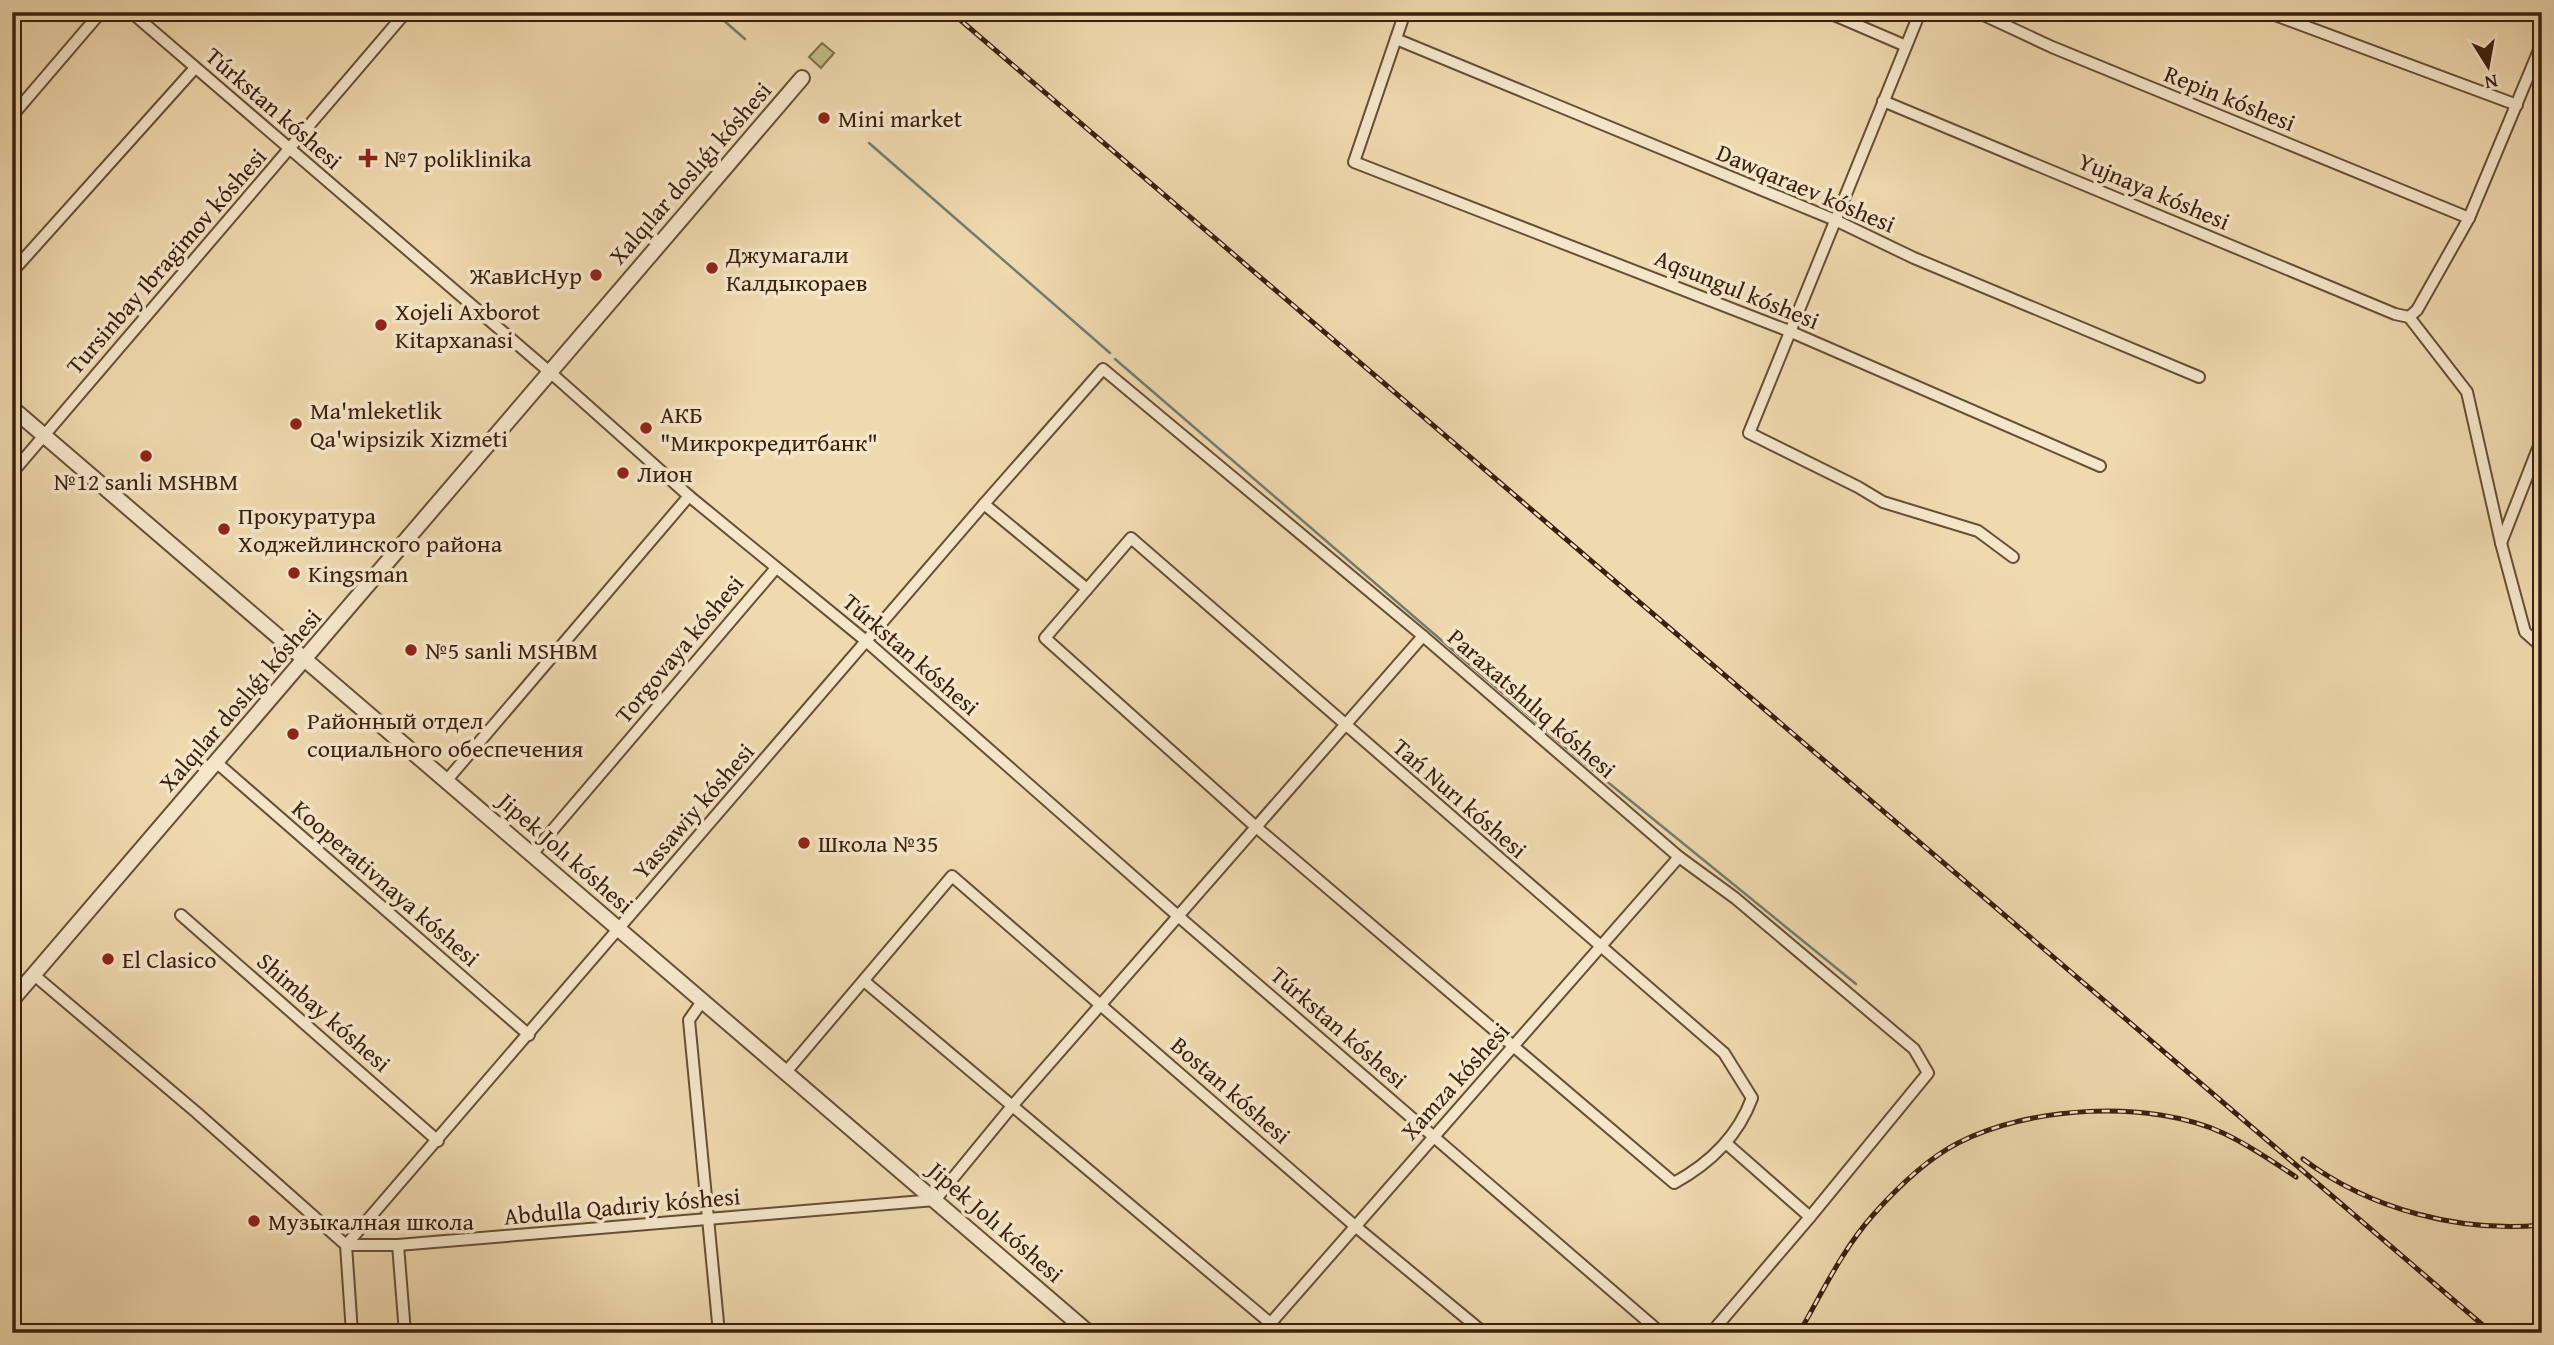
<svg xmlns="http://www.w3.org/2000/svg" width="2554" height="1345" viewBox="0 0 2554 1345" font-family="'Gentium Book Plus',serif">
<rect width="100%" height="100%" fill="#efd9ae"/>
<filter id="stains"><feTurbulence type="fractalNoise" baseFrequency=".00286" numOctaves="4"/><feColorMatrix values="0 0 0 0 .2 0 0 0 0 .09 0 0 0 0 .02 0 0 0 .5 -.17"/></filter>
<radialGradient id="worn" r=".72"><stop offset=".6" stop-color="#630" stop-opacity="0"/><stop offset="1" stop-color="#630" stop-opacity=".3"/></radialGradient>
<path fill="#bfbe86" stroke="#7c6e4a" stroke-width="2" d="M822,43L834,53L821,68L809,57Z"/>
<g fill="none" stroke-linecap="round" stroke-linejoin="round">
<g stroke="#747b6f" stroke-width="2.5">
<path d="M714,12L745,39"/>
<path d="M869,143L1110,353"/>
<path d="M1115,359L1578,758L1856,984"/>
</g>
<g stroke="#674e37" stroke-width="14">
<g id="minor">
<path d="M131,12L560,381L689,496L866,641L1178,916L1661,1333"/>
<path d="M1405,12L1354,162L1789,331L2100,466"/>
<path d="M1827,12L1906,46"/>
<path d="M1920,12L1749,433L1858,487L1883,502L1978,531L2013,557"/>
<path d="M1977,12L2052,47L2469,218"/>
<path d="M2267,12L2517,105"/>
<path d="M1396,39L1835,220L1914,258L2199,377"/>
<path d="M1883,101L2395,314L2409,317"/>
<path d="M12,116L101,12"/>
<path d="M12,272L195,68"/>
<path d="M2409,317L2467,392L2501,543L2525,632L2542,647"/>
<path d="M2409,317L2417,310L2469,218L2542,43"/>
<path d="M12,473L406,12"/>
<path d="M984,504L1087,589"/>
<path d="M1131,538L1724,1053L1752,1098C1738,1136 1709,1164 1674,1183L1256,827L1045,638Z"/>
<path d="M2501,543L2542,438"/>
<path d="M216,762L529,1035"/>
<path d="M447,780L689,496"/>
<path d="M533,853L776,568"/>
<path d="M181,915L438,1141"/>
<path d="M34,975L196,1112L346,1245H398L935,1200L1013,1105L1423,636"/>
<path d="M864,981L1282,1333"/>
<path d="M703,1000L689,1020L719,1333"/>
<path d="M786,1072L952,876L1355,1226L1484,1333"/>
<path d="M1727,1144L1810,1217"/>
<path d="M398,1245L405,1333"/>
<path d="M352,1333L346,1245L984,504L1103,369L1423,636L1679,857L1735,898L1914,1049L1928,1073L1810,1217L1711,1333"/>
<path d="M1262,1333L1679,857"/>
</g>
</g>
<g stroke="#674e37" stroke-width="18">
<g id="tertiary">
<path d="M12,408L1089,1333"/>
<path d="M12,1000L802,78"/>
</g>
</g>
<use href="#minor" stroke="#f5e6ca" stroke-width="10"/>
<use href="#tertiary" stroke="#f5e6ca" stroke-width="14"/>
<g stroke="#3a1f0f" stroke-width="5">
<g id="rail">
<path d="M951,12L2492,1333"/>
<path d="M2303,1159C2369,1209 2460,1233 2542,1225"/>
<path d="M1799,1333C1822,1293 1842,1250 1873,1215C1897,1188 1925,1160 1958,1143C2030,1106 2149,1099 2223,1133C2249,1145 2272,1161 2296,1177"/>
</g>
</g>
<use href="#rail" stroke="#f5e6ca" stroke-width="2.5" stroke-dasharray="8" stroke-linecap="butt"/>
</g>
<g fill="#8f2418" stroke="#f5e6ca" stroke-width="2.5">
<circle cx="824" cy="118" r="7"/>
<path d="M364.5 147.5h7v7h7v7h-7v7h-7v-7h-7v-7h7z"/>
<circle cx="712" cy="268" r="7"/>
<circle cx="596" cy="275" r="7"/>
<circle cx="381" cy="325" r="7"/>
<circle cx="296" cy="424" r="7"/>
<circle cx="646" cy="428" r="7"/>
<circle cx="146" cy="456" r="7"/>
<circle cx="623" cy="473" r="7"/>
<circle cx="224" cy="529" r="7"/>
<circle cx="294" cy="573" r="7"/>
<circle cx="411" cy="650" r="7"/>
<circle cx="293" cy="734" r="7"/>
<circle cx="804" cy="843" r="7"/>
<circle cx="108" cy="959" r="7"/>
<circle cx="254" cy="1221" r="7"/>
</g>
<g text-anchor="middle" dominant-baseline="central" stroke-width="7" stroke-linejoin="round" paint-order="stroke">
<g font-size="24" fill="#3a1f0f" stroke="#f5e6ca">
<text transform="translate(2230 98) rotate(22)">Repin kóshesi</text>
<text transform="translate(274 108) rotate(41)">Túrkstan kóshesi</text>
<text transform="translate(690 173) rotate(-49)">Xalqılar doslıǵı kóshesi</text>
<text transform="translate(1806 188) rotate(23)">Dawqaraev kóshesi</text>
<text transform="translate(2154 191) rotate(23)">Yujnaya kóshesi</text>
<text transform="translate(166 261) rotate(-49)">Tursinbay Ibragimov kóshesi</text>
<text transform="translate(1737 289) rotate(22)">Aqsungul kóshesi</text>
<text transform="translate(679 649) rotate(-50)">Torgovaya kóshesi</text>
<text transform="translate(911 654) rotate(41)">Túrkstan kóshesi</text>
<text transform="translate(240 700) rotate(-49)">Xalqılar doslıǵı kóshesi</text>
<text transform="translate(1532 703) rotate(41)">Paraxatshılıq kóshesi</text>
<text transform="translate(1460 798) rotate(41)">Tań Nurı kóshesi</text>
<text transform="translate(693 811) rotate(-49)">Yassawiy kóshesi</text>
<text transform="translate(566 853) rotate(41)">Jipek Jolı kóshesi</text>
<text transform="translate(386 883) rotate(41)">Kooperativnaya kóshesi</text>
<text transform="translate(324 1012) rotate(41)">Shimbay kóshesi</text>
<text transform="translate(1339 1027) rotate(41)">Túrkstan kóshesi</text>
<text transform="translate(1455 1081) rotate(-48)">Xamza kóshesi</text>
<text transform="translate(1231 1090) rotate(41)">Bostan kóshesi</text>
<text transform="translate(622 1206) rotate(-5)">Abdulla Qadıriy kóshesi</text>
<text transform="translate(996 1222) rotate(41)">Jipek Jolı kóshesi</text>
</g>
<g font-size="24" fill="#3a1f0f" stroke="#f5e6ca" text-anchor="start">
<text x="838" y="118">Mini market</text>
<text x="384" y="158">№7 poliklinika</text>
<text x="726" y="254">Джумагали<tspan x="726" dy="28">Калдыкораев</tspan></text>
<text x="582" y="275" text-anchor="end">ЖавИсНур</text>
<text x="395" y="311">Xojeli Axborot<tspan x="395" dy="28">Kitapxanasi</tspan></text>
<text x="310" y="410">Ma'mleketlik<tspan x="310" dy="28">Qa'wipsizik Xizmeti</tspan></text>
<text x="660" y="414">АКБ<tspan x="660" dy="28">"Микрокредитбанк"</tspan></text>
<text x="637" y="473">Лион</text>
<text x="146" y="481" text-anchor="middle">№12 sanli MSHBM</text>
<text x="238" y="515">Прокуратура<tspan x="238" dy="28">Ходжейлинского района</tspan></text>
<text x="308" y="573">Kingsman</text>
<text x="425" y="650">№5 sanli MSHBM</text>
<text x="307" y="720">Районный отдел<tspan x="307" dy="28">социального обеспечения</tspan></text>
<text x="818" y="843">Школа №35</text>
<text x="122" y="959">El Clasico</text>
<text x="268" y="1221">Музыкалная школа</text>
</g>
</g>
<rect width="2554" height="1345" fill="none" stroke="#efd9ae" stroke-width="42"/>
<rect x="14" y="14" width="2526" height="1317" fill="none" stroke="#3a1f0f" stroke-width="3.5"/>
<rect x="21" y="21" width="2512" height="1303" fill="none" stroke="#3a1f0f" stroke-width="2"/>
<g transform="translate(2488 66) rotate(169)" stroke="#f5e6ca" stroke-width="5" paint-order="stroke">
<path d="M0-5L12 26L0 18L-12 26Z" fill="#3a1f0f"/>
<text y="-10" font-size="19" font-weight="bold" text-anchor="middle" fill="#3a1f0f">N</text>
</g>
<rect width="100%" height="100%" filter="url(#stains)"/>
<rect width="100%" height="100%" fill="url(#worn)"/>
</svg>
